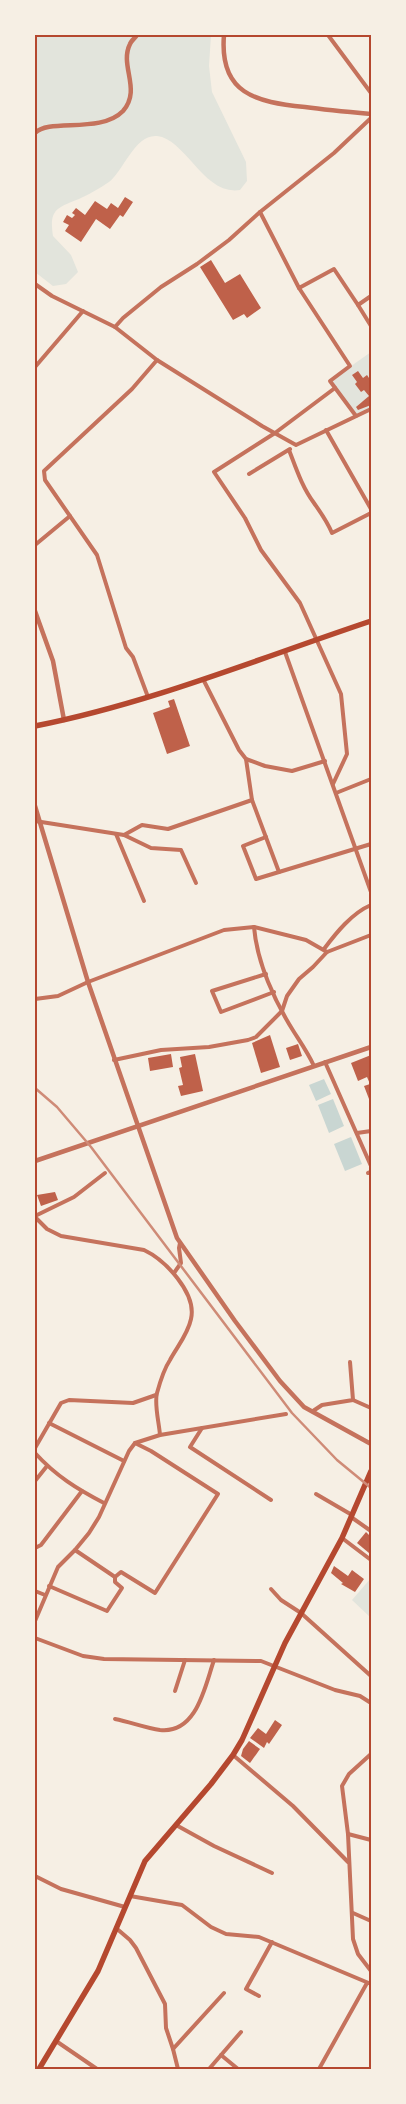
<svg xmlns="http://www.w3.org/2000/svg" width="406" height="2104" viewBox="0 0 406 2104" font-family="'Nunito Sans',sans-serif">
<rect width="100%" height="100%" fill="#f6efe4"/>
<g fill="#e2e4dc">
<path d="M35,35H211L209,66L212,92L246,162L247,181L240,190C204,196 186,139 157,136C135,134 124,170 109,182C100,188 88,195 79,199C56,208 49,210 53,236L71,255L78,272L66,284L53,286L35,272Z"/>
<path d="M371,352V409L356,416L330,381Z"/>
<path d="M371,1578V1618L352,1600Z"/>
</g>
<g fill="#c9d6d2">
<path d="M324,1079L331,1094L316,1101L309,1085Z"/>
<path d="M333,1099L344,1126L329,1133L318,1105Z"/>
<path d="M351,1137L362,1164L345,1171L334,1144Z"/>
</g>
<g fill="#bf614a">
<path d="M125,197L133,202L123,217L120,215L110,229L96,219L81,242L65,231L69,225L63,222L67,215L72,218L75,215L72,213L76,208L85,215L95,201L107,209L111,203L118,208Z"/>
<path d="M211,260L225,283L240,274L261,308L247,318L244,314L233,320L200,267Z"/>
<path d="M358,371L363,378L367,375L371,381L369,386L371,394L369,396L364,390L361,392L355,384L357,382L352,375Z"/>
<path d="M369,396L371,405L358,410L356,407Z"/>
<path d="M174,699L190,746L167,754L153,713L170,707L168,701Z"/>
<path d="M270,1035L280,1067L261,1073L252,1043Z"/>
<path d="M298,1044L302,1056L290,1060L286,1048Z"/>
<path d="M171,1054L173,1067L150,1071L148,1058Z"/>
<path d="M195,1054L203,1091L181,1096L178,1086L183,1085L179,1068L182,1067L180,1057Z"/>
<path d="M371,1055V1098L369,1099L364,1086L370,1084L367,1077L358,1081L351,1063Z"/>
<path d="M55,1192L58,1200L41,1206L37,1195Z"/>
<path d="M366,1532L371,1537V1550L369,1553L357,1543Z"/>
<path d="M334,1566L348,1576L352,1570L364,1579L355,1592L341,1584L343,1583L331,1573Z"/>
<path d="M275,1720L282,1725L269,1744L267,1742L264,1748L250,1738L258,1728L266,1734Z"/>
<path d="M249,1741L260,1749L250,1763L241,1756L243,1749Z"/>
</g>
<g fill="none" stroke-linecap="round" stroke-linejoin="round">
<g stroke="#c5725c" stroke-width="4">
<path d="M328,35L371,93"/>
<path d="M260,212L299,288L334,269L358,305L371,296"/>
<path d="M35,284L52,296L115,327L157,360L262,426L296,445L371,409"/>
<path d="M299,288L350,366L330,381L356,416"/>
<path d="M358,305L371,326"/>
<path d="M115,327L123,318L161,287L197,264L229,240L260,212L334,153L371,118"/>
<path d="M35,367L83,311"/>
<path d="M326,430L371,509"/>
<path d="M289,450C296,468 302,487 314,503C321,513 327,521 332,533L371,513"/>
<path d="M249,474L290,449"/>
<path d="M35,545L70,516"/>
<path d="M285,652L371,892"/>
<path d="M203,679L239,750L246,759L265,766L292,771L325,761"/>
<path d="M148,697L133,657L126,648L97,555L45,480L44,471L132,389L157,360"/>
<path d="M246,759L252,800L279,872L371,844"/>
<path d="M333,784L347,754L341,694L300,603L261,550L245,518L214,472L275,433L335,388"/>
<path d="M336,793L371,779"/>
<path d="M35,821L124,835L151,848L181,850L196,883"/>
<path d="M116,834L144,901"/>
<path d="M124,835L142,825L168,829L252,800"/>
<path d="M266,837L243,846L256,879L279,872"/>
<path d="M254,927C257,963 275,1002 294,1032C301,1043 308,1053 314,1066"/>
<path d="M324,949C336,933 352,913 371,905"/>
<path d="M266,974L212,991L221,1012L274,992"/>
<path d="M35,999L58,996L88,982L224,930L254,927L306,940L327,952L371,935"/>
<path d="M114,1060L161,1050L209,1047L248,1040L256,1037L282,1011L287,996L299,979L313,967L327,952"/>
<path d="M325,1062L371,1166"/>
<path d="M357,1133L371,1131"/>
<path d="M368,1173L371,1172"/>
<path d="M35,1216L74,1197L105,1173"/>
<path d="M35,1217L47,1229L61,1236L144,1250C165,1260 197,1293 191,1319C188,1334 177,1347 170,1360C164,1369 160,1382 157,1393C154,1404 159,1422 160,1435"/>
<path d="M174,1273L181,1263L179,1248L180,1243"/>
<path d="M353,1400L371,1408"/>
<path d="M313,1411L322,1405L353,1400L350,1362"/>
<path d="M49,1423L124,1461"/>
<path d="M202,1428L190,1447L271,1500"/>
<path d="M35,1448L61,1403L69,1400L133,1403L156,1395"/>
<path d="M35,1453C56,1476 77,1489 104,1503"/>
<path d="M35,1481L47,1466"/>
<path d="M316,1494L352,1515"/>
<path d="M351,1517L371,1531"/>
<path d="M342,1538L371,1560"/>
<path d="M35,1548L41,1545L82,1491"/>
<path d="M75,1550L115,1577L121,1572L155,1593L218,1494L151,1451L135,1443"/>
<path d="M49,1586L107,1611L122,1588L115,1582V1577"/>
<path d="M271,1589L281,1600L301,1613L371,1676"/>
<path d="M35,1591L45,1595"/>
<path d="M35,1621L58,1567L75,1550L89,1533L99,1517L129,1451L135,1443L160,1435L286,1414"/>
<path d="M35,1638L83,1656L104,1659L261,1661L335,1690L360,1696L371,1703"/>
<path d="M175,1691L185,1660"/>
<path d="M115,1719C130,1722 146,1728 160,1730C197,1734 205,1686 214,1660"/>
<path d="M371,1754L349,1774L342,1786L348,1834L353,1939L358,1954L371,1971"/>
<path d="M233,1755L293,1806L348,1862"/>
<path d="M176,1825L214,1846L272,1873"/>
<path d="M348,1834L371,1840"/>
<path d="M35,1876L61,1889L125,1907"/>
<path d="M130,1896L182,1905L211,1927L226,1934L259,1937L371,1984"/>
<path d="M353,1913L371,1921"/>
<path d="M116,1928L130,1940L136,1948L165,2004L166,2028L173,2049L178,2069"/>
<path d="M259,1996L246,1989L272,1942"/>
<path d="M56,2041L97,2069"/>
<path d="M173,2049L224,1993"/>
<path d="M221,2055L238,2069"/>
<path d="M209,2069L241,2032"/>
<path d="M319,2069L367,1983"/>
</g>
<g stroke="#c5725c" stroke-width="4.5">
<path d="M224,35C219,94 256,102 305,107C327,110 349,112 371,114"/>
<path d="M35,133C49,118 101,134 123,111C142,89 119,66 130,44C131,41 135,38 137,35"/>
<path d="M35,611L53,661L64,720"/>
<path d="M35,806L88,982L177,1238L235,1321L280,1381L304,1407L371,1444"/>
<path d="M35,1161L371,1047"/>
</g>
<g stroke="#b5482f" stroke-width="5.5">
<path d="M35,726C151,703 260,658 371,621"/>
<path d="M39,2069L98,1971L145,1861L211,1784L233,1755L242,1740L285,1643L342,1538L371,1471"/>
</g>
<path stroke="#cf8b77" stroke-width="2.5" d="M35,1088L57,1107L91,1147L292,1413L337,1460L371,1488"/>
</g>
<rect width="406" height="2104" fill="none" stroke="#f6efe4" stroke-width="72"/>
<rect x="36" y="36" width="334" height="2032" fill="none" stroke="#b5482f" stroke-width="2"/>
</svg>
